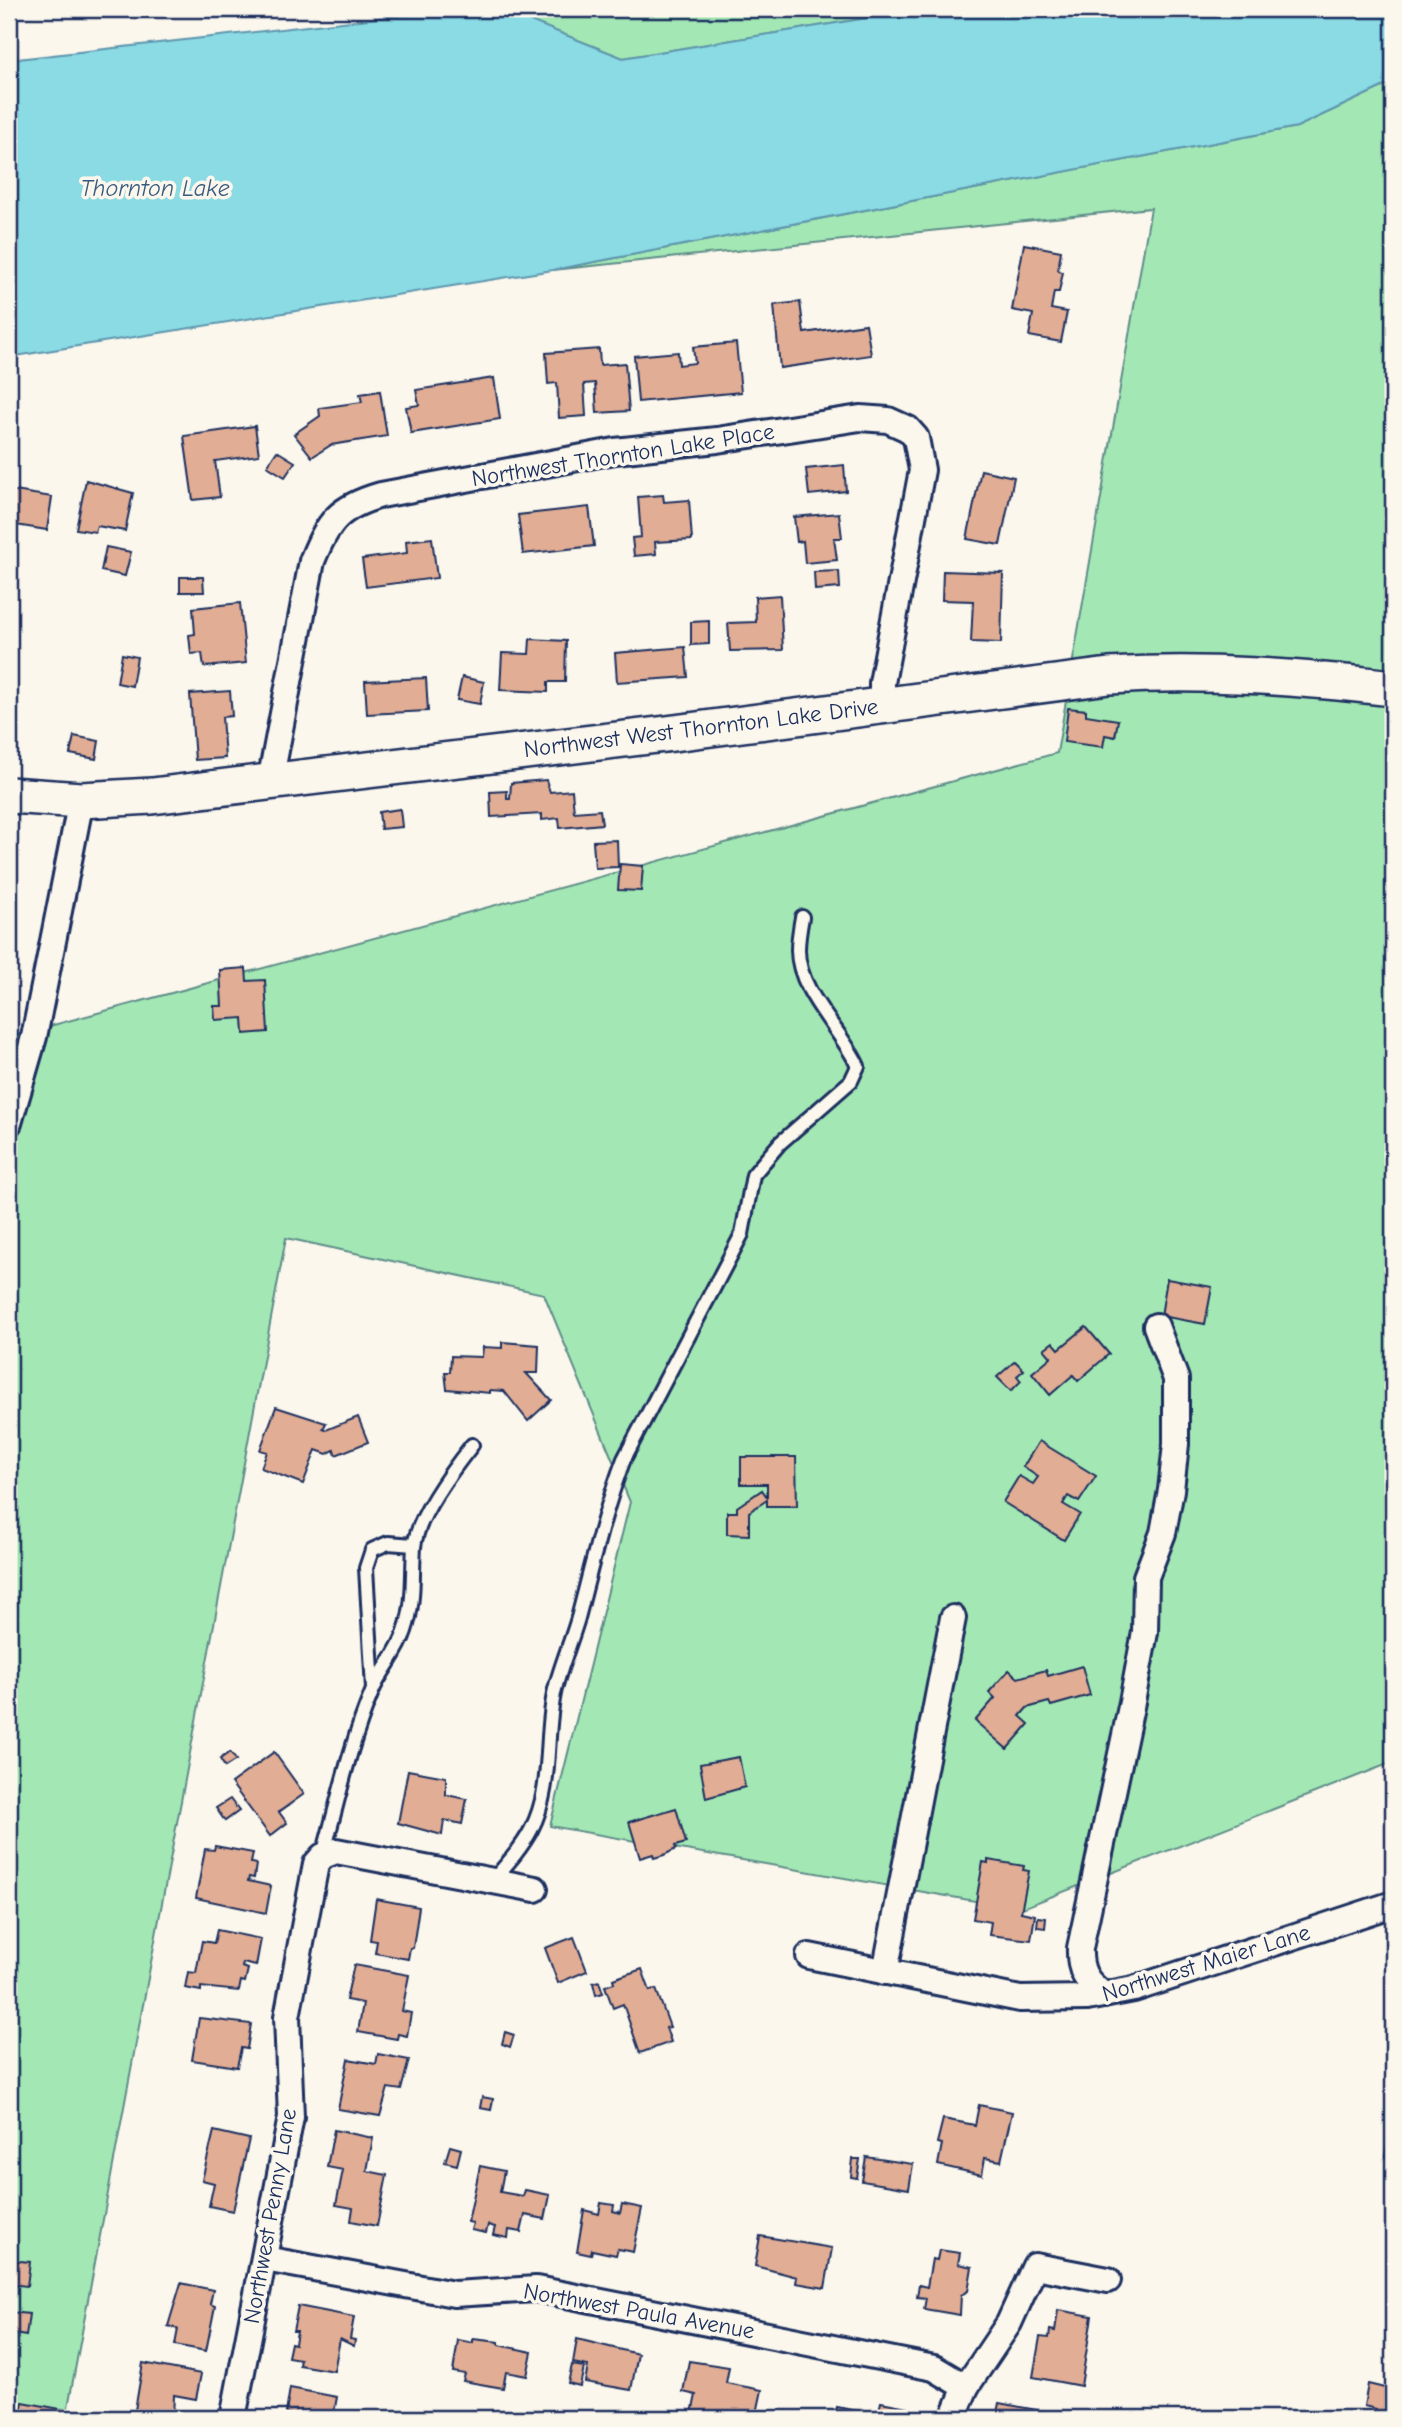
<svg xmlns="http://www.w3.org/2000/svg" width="1402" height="2427" viewBox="0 0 1402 2427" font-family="'Comic Neue',sans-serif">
<rect width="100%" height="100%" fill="#fbf7ec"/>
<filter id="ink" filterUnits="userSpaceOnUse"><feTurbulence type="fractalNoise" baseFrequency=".0143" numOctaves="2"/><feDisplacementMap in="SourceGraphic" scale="14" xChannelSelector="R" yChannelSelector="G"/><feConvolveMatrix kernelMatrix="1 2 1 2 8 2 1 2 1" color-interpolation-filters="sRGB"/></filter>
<g filter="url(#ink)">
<g fill="#a3e8b4" stroke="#5f8c89" stroke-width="2">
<path d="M500,9H922L623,58Z"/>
<path d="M1393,82V1762L1020,1909L550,1826L630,1502L544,1294L286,1238L66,2418H9V1037L1057,753L1151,208L553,270L1297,127Z"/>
</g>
<path fill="#8adbe4" stroke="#5e96ae" stroke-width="2" d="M456,9H500L623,58L922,9H1393V82L1297,127L553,270L9,357V60Z"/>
<g fill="#e1ad94" stroke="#1b2f5e" stroke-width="2">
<path d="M1024,244L1061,251L1058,271L1063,272L1059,292H1054L1051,309L1067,312L1061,342L1029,336L1033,314L1012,310Z"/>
<path d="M800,302L804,333L866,324L871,355L780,368L774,305Z"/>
<path d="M736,343L741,392L638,402L634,356L678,352L679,365L695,363L693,347Z"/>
<path d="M599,349L600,365L625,363L629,411L597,413L595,383L584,384L586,416L559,418L557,383L548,384L546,353Z"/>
<path d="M494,378L500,419L411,433L406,407L419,405L416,390Z"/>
<path d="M380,391L387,436L331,445L312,457L294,434L320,416L319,408L362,402L360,394Z"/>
<path d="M255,426L259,455L215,461L220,497L193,500L184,436Z"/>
<path d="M277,451L295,462L285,477L267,466Z"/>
<path d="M844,465L846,491L809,495L806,469Z"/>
<path d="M981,470L1014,477L1000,545L967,539Z"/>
<path d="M86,480L133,493L125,531L97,526L95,532L76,529Z"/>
<path d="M9,490L52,497L47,530L9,524Z"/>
<path d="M663,495L664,502L689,500L692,540L655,542L656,554L634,556L632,538L641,537L638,497Z"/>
<path d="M589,507L594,546L523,554L518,515Z"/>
<path d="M839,513L842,538H834L837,560L805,563L803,541L797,542L794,517Z"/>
<path d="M432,538L437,578L366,587L362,559L407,553L406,541Z"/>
<path d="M106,547L131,552L125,576L101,571Z"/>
<path d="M839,571L840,588L815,590L814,572Z"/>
<path d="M943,571L1003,573L1001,643L971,642L973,601L942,600Z"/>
<path d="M180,577H203L204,592H180Z"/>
<path d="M780,595L783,650L730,651L728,623L756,622L755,597Z"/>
<path d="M240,603L246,663L204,667L202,653L191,654L189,635L195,634L193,608Z"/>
<path d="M709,621V644L691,645V622Z"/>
<path d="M530,639L566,641L565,682H548V692L500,690L502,653L529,654Z"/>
<path d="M685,647L688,677L617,682L615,653Z"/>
<path d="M122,654L137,657L132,686L117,683Z"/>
<path d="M462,677L484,682L480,704L457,700Z"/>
<path d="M426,678L428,711L367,714L365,681Z"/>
<path d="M230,691L232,716L222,717L225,758L195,760L190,694Z"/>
<path d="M1068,708L1086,710V715L1118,720L1115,737L1105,735L1103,747L1064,742Z"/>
<path d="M74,736L99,741L96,759L70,754Z"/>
<path d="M546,780L550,792L572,790L574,812L600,810L602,824L560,828L559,818L542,820V814L491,817L490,792L507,791V799H510L511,783Z"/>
<path d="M400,809L402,827L381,829L379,812Z"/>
<path d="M617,840L618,867L595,868L593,841Z"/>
<path d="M620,864L643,866L641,891L618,890Z"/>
<path d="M246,968L247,981L265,980L268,1032L244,1034L243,1018L215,1020L214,1006H222L220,970Z"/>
<path d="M1167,1279L1212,1287L1205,1324L1161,1316Z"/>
<path d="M1086,1327L1109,1354L1078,1381L1073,1375L1050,1395L1032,1373L1051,1357L1044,1349L1053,1342L1059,1349Z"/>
<path d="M502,1342L539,1345L538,1373H526L551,1400L528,1421L504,1391L490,1390V1393L447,1389L445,1372H450L451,1356L482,1357L483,1347L502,1348Z"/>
<path d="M1015,1361L1024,1370L1017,1376L1021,1381L1011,1391L997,1377Z"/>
<path d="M276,1407L326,1423L323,1429L326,1430L358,1417L368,1442L336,1455L334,1450L327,1454L316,1450L303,1484L261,1468L267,1452L260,1450Z"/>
<path d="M1039,1441L1096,1476L1079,1502L1068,1496L1063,1504L1080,1514L1064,1540L1003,1502L1019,1476L1033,1484L1038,1477L1023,1467Z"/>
<path d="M741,1457H796L797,1506H767V1500L749,1512V1535L727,1534V1512H737V1507L762,1490L767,1497V1484H741Z"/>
<path d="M1082,1666L1090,1695L1051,1706L1049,1702L1027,1708L1020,1716L1029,1724L1007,1749L975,1721L995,1698L989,1692L1009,1670L1018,1678L1046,1670L1048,1676Z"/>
<path d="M230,1752L236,1760L225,1767L220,1759Z"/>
<path d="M274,1752L304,1794L279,1812L287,1823L270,1836L231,1783Z"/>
<path d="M739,1757L745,1787L706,1798L700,1764Z"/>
<path d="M408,1770L446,1777V1795L467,1799L462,1824L444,1820L442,1835L398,1823Z"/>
<path d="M230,1799L239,1811L225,1821L216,1808Z"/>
<path d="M676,1808L686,1843L675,1846L676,1849L664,1855L654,1858L653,1854L640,1858L629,1822Z"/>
<path d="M215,1846L253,1853L251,1863L256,1864L254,1878L249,1877L248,1881L271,1886L266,1913L196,1898L205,1849L214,1850Z"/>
<path d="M988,1860L1024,1866L1023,1870L1029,1871L1021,1912L1035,1915L1031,1940L989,1935L991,1922L973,1919L983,1862L988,1863Z"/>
<path d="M376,1899L419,1907L413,1948H410L408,1959L375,1953L377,1941L370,1940Z"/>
<path d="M1038,1917L1046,1918L1045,1928L1037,1927Z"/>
<path d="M217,1930L261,1939L256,1966L243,1963L242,1967L248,1969L245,1982L241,1981L239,1991L201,1987V1991L185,1988L188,1972L196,1973L202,1941L214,1943Z"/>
<path d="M574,1937L587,1971L558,1983L545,1948Z"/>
<path d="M354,1965L409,1975L402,2011L411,2013L407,2036L398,2034L397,2039L358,2032L363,2003L346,2000Z"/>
<path d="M642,1969L650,1991L656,1989L670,2027L666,2028L671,2042L640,2053L623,2004L613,2008L605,1986L614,1983L613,1979Z"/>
<path d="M599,1981L603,1993L596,1995L593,1983Z"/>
<path d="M199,2018L251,2024L247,2049L241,2048L237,2067L192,2060Z"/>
<path d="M505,2032L514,2035L510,2047L502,2044Z"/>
<path d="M378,2054L409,2060L401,2090L388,2088L380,2116L338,2109L348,2059L376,2064Z"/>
<path d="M482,2097L493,2099L491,2110L480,2108Z"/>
<path d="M979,2105L1012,2112L1001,2161L985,2158L982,2175L938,2165L942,2144L937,2143L943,2119L975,2125Z"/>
<path d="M334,2130L373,2138L367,2171L387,2175L377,2226L351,2221L353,2208L336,2205L343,2170L327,2167Z"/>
<path d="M214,2131L249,2139L233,2211L209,2206L214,2183L202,2180Z"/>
<path d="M1388,2138L1393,2139V2158L1385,2157Z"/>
<path d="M450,2146L461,2149L457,2165L445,2162Z"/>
<path d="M866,2157L913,2164L909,2189L862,2181Z"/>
<path d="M853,2159H860L857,2178L851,2177Z"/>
<path d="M480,2166L504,2171L500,2192L523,2196L525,2190L550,2195L545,2219L525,2215L521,2232L509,2230L508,2238L493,2235L495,2227L488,2225L486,2233L471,2230L473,2223L468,2222Z"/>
<path d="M601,2203L614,2205L613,2211L620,2213L622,2204L642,2208L633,2252L618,2249L616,2255L592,2250L591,2255L577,2252L584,2210L599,2214Z"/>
<path d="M760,2236L832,2248L825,2288L796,2283L797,2277L755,2266Z"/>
<path d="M939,2250L960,2253L958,2264L972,2267L968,2291L961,2295L960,2315L924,2309L926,2298L917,2297L919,2285L927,2287L932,2259L937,2260Z"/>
<path d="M9,2260L30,2262L27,2286L9,2284Z"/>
<path d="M181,2283L213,2290L210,2304L215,2306L206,2351L175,2345L178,2329L168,2326Z"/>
<path d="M298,2306L354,2317L350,2339L355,2340L354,2346L340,2339L334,2371L299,2365L300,2359L288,2357L291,2343L295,2344L297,2331H293Z"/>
<path d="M1058,2310L1092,2316L1081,2386L1033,2377L1040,2337L1049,2338L1050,2330L1055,2331Z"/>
<path d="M9,2312L29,2314L26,2336L9,2333Z"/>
<path d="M473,2339L499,2342V2345L532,2352L527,2376L506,2372L503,2388L463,2381L465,2374L453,2372L458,2340L473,2343Z"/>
<path d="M577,2339L638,2354L631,2390L585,2382L588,2366L573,2363Z"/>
<path d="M689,2361L729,2367L726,2383L762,2390L756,2418H691L696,2395L683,2392Z"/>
<path d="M143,2363L201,2374L196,2399L174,2395L173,2418L134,2416Z"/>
<path d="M572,2365L584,2367L580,2386L568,2383Z"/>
<path d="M1368,2384L1393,2390V2418H1374L1376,2409L1364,2406Z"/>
<path d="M290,2388L337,2397L333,2418H302L303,2416L286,2413Z"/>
<path d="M23,2402L76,2412L74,2418H20Z"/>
<path d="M881,2402L908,2407L906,2418H834L837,2407L878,2415Z"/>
<path d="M999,2403L1048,2412L1047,2418H996Z"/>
</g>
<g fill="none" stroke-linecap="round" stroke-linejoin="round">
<g stroke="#1b2f5e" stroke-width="18">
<g id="lane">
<path d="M373,1689L366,1568L372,1550L388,1543L414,1545"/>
<path d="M323,1855C338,1801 350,1744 372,1692C381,1670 398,1654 405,1631C415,1602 412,1576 414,1547C417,1517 453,1469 472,1445"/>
<path d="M492,1881C506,1865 521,1849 531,1830C554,1786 544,1736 555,1689C561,1665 571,1642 578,1618C592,1565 604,1511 624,1459L742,1234L753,1175L780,1143L851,1081L858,1066C841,1029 798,992 798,950C798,939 800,928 802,917"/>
</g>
</g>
<g stroke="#1b2f5e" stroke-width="30">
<g id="street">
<path d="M270,782L312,561C328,521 339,507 381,495L615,451L717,440L860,418L888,420L908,429L916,438L922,470L882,683V704"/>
<path d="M9,1123L34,1037L81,800"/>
<path d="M809,1956L1020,1999L1087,1998L1134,1989L1393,1904"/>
<path d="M885,1972L953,1618"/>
<path d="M1104,1995C1086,1982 1079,1971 1080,1948L1132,1702L1145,1632L1146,1577L1163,1533L1171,1490L1176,1444V1379L1156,1326"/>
<path d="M265,2259L454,2294L536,2289L934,2368L966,2387"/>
<path d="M233,2418L291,2117L287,2017L316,1864L323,1856L336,1851L535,1889"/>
<path d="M953,2418L966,2387L1009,2323L1035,2266L1108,2280"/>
</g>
</g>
<g stroke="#1b2f5e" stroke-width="40">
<path id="secondary" d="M9,795L81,800L152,796L666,734L1109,676C1205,670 1298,677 1393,688"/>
</g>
<use href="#lane" stroke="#fbf7ec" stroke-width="12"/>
<use href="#street" stroke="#fbf7ec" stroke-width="24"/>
<use href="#secondary" stroke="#fbf7ec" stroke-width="35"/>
</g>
</g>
<g text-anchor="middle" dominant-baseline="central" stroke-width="7" stroke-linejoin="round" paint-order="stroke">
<g font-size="23" fill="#1b2f5e" stroke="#fbf7ec">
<text transform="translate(623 455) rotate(-9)">Northwest Thornton Lake Place</text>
<text transform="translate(701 728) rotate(-7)">Northwest West Thornton Lake Drive</text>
<text transform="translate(1206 1963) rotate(-17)">Northwest Maier Lane</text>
<text transform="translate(270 2216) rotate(-80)">Northwest Penny Lane</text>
<text transform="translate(639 2311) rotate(10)">Northwest Paula Avenue</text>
</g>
<g font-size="24" font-style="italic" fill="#375a80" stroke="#fbf7ec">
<text x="155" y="188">Thornton Lake</text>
</g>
</g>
<rect width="1402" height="2427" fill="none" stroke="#fbf7ec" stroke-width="35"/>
<rect x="18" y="18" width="1367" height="2392" fill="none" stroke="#1b2f5e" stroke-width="2.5" filter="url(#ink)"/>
</svg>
